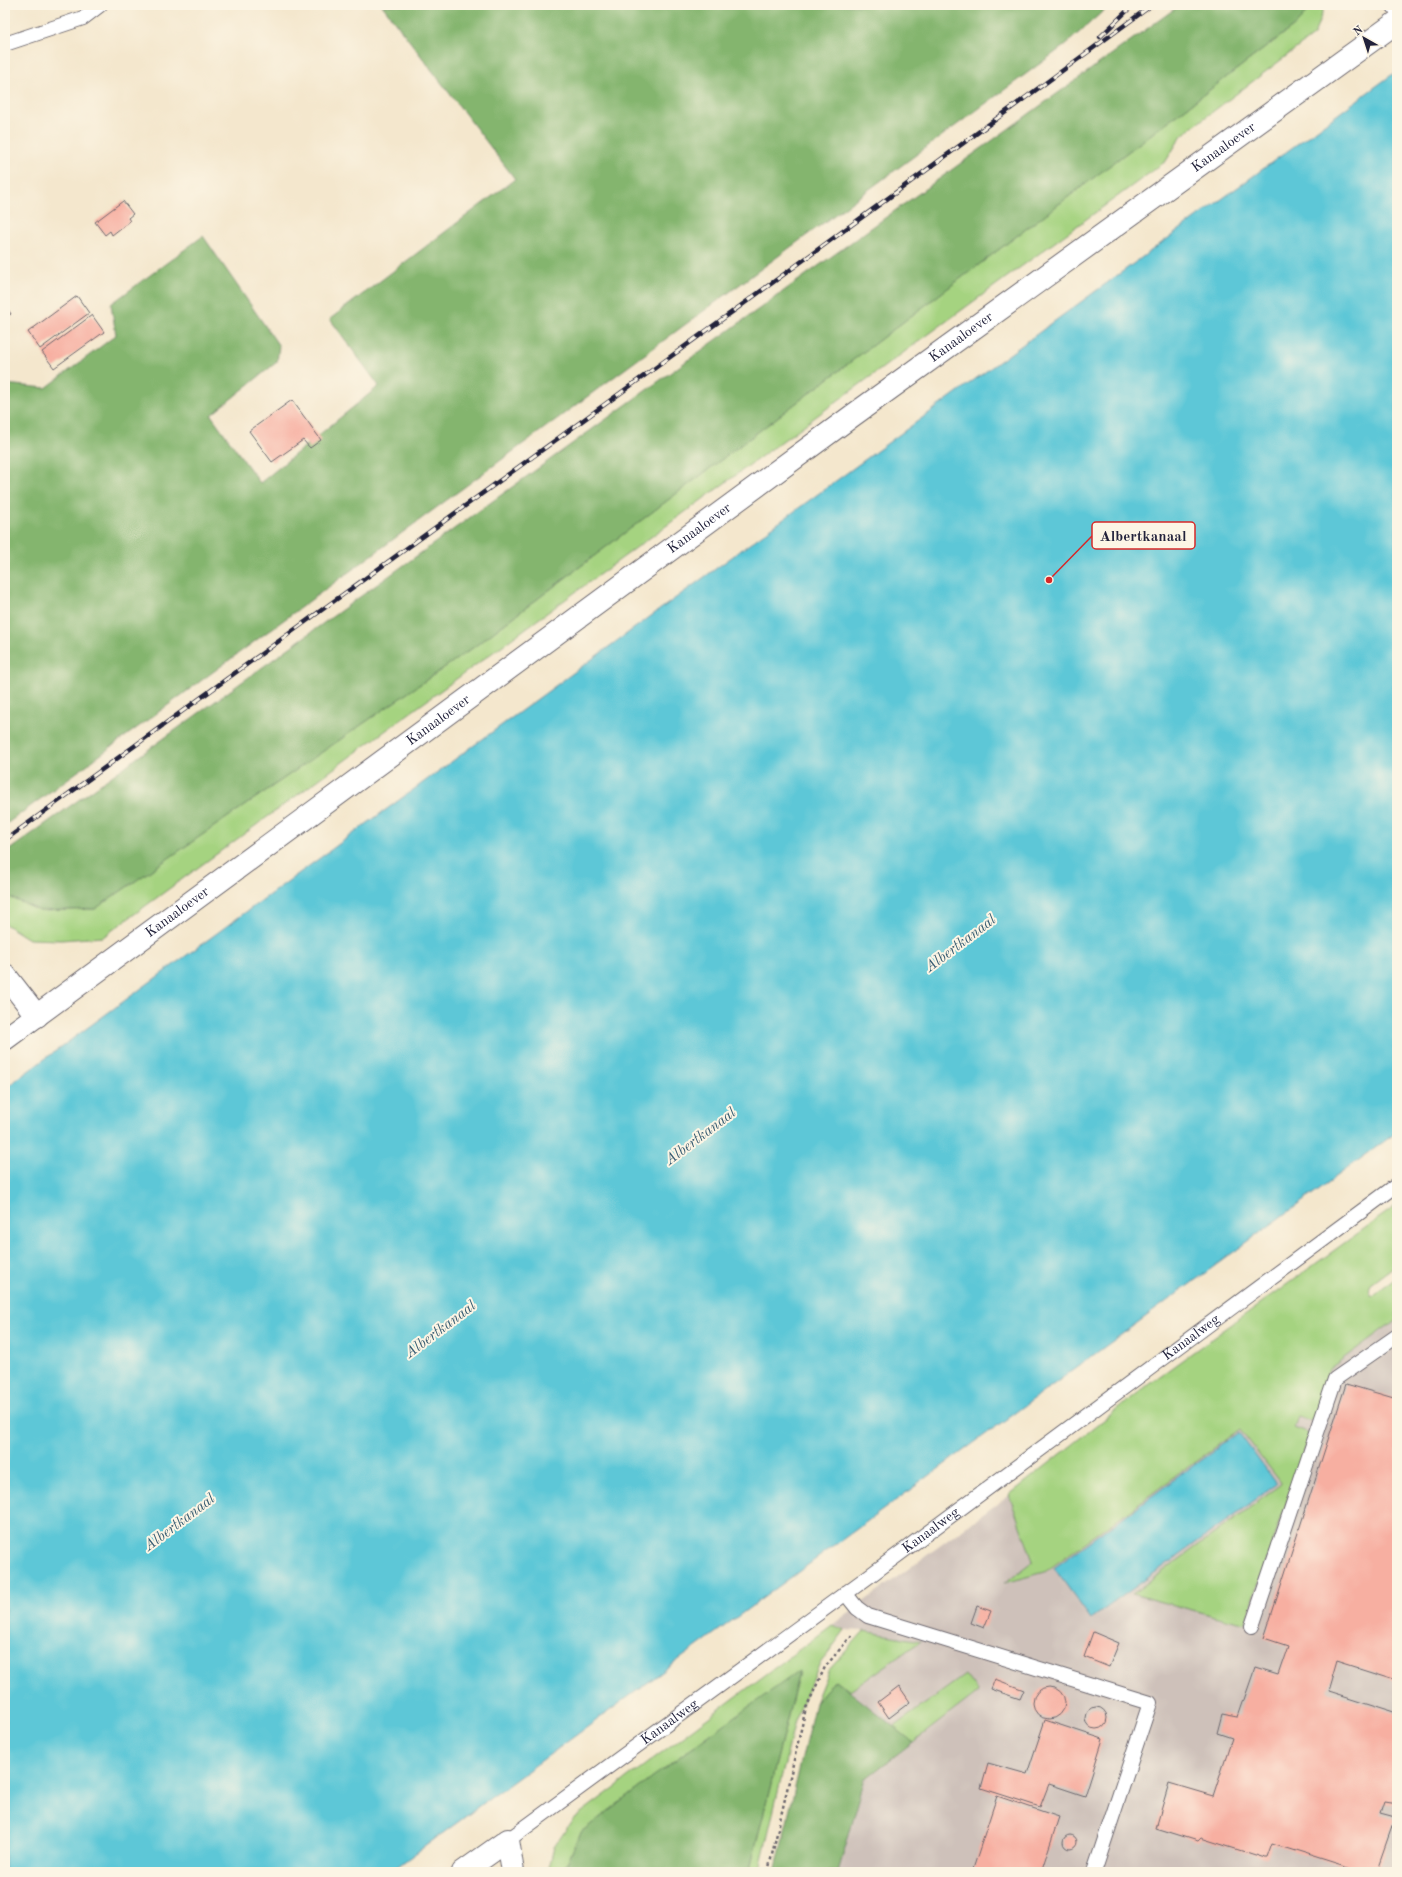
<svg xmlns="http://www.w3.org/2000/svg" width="1402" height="1877" viewBox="0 0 1402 1877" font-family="'Old Standard TT',serif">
<rect width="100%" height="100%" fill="#fcf5e5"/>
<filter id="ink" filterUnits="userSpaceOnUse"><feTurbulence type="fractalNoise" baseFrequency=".025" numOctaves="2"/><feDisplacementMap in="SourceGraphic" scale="8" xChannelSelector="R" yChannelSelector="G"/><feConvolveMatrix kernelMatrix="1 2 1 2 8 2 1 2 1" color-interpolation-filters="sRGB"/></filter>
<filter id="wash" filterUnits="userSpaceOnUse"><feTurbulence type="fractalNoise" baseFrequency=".012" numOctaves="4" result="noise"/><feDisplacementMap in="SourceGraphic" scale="16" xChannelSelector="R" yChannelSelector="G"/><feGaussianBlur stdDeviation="0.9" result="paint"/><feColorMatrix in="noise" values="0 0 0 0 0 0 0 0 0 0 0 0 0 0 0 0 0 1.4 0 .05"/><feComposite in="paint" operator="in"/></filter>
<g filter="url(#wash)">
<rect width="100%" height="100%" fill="#f4e7cd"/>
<path fill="#cec1ba" d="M1397,1319V1872H838L865,1779L978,1692L965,1675L893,1727L850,1691L920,1641L864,1631L845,1630L832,1625L1009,1495L1033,1561L1046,1572L1240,1429L1282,1484L1133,1594L1244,1624L1309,1434L1294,1428L1298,1416L1313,1422L1329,1369Z"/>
<g fill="#a5d380" stroke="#647a5e">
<path d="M1311,5H1325L1314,35L1182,135L1166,161L103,937L61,940L29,939L5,924V895L40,911L95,909L474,647L1298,23Z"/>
<path d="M1397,1205V1264L1369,1285L1370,1293L1374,1295L1397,1278V1319L1329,1369L1313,1422L1298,1416L1294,1428L1310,1434L1245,1624L1132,1594L1282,1484L1240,1429L1045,1572L1004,1583L1033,1561L1009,1495L1153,1381Z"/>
<path d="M832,1625L845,1630L819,1665L795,1721L759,1872H749L799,1672L691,1748L581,1832L563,1872H548L554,1847L574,1818Z"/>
<path d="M864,1631L921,1641L850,1691L835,1680L815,1703L828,1671Z"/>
<path d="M965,1675L978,1692L913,1742L893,1727Z"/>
</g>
<g fill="#84b56e" stroke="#536c54">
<path d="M382,5H1110L1064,46L5,825V384L46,388L116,335L111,304L203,236L279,346L277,362L211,415L260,483L379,386L330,319L515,179Z"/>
<path d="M1180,5H1311L1298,23L474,647L95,909L40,911L5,895V853Z"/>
<path d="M799,1671L749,1872H563L581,1832L691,1748Z"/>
<path d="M835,1680L913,1742L865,1779L838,1872H775L815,1703Z"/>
</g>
<g fill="#5dc7d7" stroke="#407489">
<path d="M1397,71V1132L390,1872H5V1088Z"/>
<path d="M1239,1432L1277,1484L1091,1619L1054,1568Z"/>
</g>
<g id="blocks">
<g fill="#f7afa1">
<path d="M123,201L133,214L128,218L130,221L112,235L110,231L105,235L95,222Z"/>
<path d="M77,296L89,313L40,349L28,332Z"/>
<path d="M5,305L11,314L5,318Z"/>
<path d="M92,315L104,332L54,368L42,352Z"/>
<path d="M292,400L321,440L310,448L303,440L272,462L249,431Z"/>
<path d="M1346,1384L1397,1399V1680L1337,1661L1328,1692L1397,1714V1804L1384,1802L1380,1814L1395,1818V1821L1377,1872H1361L1272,1844L1267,1858H1264L1201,1838L1198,1841L1156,1828L1169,1783L1213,1796L1232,1738L1217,1733L1222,1714L1238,1717L1255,1668L1278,1675L1288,1646L1264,1638Z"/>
<path d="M977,1606L991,1611L984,1628L971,1623Z"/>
<path d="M1093,1632L1119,1643L1109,1667L1084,1657Z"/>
<path d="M995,1679L1024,1690L1020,1699L991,1689Z"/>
<path d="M899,1686L910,1702L889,1718L878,1702Z"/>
<circle cx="1049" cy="1703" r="16"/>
<circle cx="1096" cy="1718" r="11"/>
<path d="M1045,1720L1103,1739L1085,1796L1049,1784L1040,1807L981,1788L988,1763L1027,1774Z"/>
<path d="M997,1796L1059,1817L1041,1872H972Z"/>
<circle cx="1070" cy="1842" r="7"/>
</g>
</g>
</g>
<g filter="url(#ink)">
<use href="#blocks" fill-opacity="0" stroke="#6c676e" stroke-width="1"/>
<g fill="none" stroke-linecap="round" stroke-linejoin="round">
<g stroke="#6c676e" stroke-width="16">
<g id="service">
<path d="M1393,5L1397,11"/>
<path d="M5,44L83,18L100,5"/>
<path d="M845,1593L857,1608L868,1616L1150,1703L1094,1872"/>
<path d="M1252,1626L1335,1379L1397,1336"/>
<path id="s1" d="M508,1840L872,1574L1397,1185"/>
</g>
</g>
<g stroke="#6c676e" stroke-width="24">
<g id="minor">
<path d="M5,975L37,1016"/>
<path id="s2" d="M5,1039L852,416L1397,22"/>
<path d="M463,1872L508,1840L513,1872"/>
</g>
</g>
<path stroke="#6c676e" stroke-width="2.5" stroke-dasharray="3 3" stroke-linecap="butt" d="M768,1872L806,1708L825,1667L852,1635"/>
<use href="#service" stroke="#fff" stroke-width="14"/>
<use href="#minor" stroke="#fff" stroke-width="22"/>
<g stroke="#22223b" stroke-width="4.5">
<g id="rail">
<path d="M1100,37L1133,5"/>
<path d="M5,840L794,267L1152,5"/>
</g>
</g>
<use href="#rail" stroke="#fcf5e5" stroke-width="3" stroke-dasharray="9" stroke-linecap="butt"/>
</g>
</g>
<g text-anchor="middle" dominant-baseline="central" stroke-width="4" stroke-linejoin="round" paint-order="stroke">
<g font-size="14" fill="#22223b" stroke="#fcf5e5">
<text stroke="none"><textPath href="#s2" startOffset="1510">Kanaaloever</textPath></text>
<text stroke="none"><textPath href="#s2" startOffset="1186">Kanaaloever</textPath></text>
<text stroke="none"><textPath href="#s2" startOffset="862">Kanaaloever</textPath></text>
<text stroke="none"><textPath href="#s2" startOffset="538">Kanaaloever</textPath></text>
<text stroke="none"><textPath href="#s2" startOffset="214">Kanaaloever</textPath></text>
<text stroke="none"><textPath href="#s1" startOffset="848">Kanaalweg</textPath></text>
<text stroke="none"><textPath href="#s1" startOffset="524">Kanaalweg</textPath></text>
<text stroke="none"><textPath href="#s1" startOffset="200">Kanaalweg</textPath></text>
</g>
<g font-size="15" font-style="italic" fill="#375c72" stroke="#fcf5e5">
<text transform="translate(961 944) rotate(-37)">Albertkanaal</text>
<text transform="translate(701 1137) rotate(-37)">Albertkanaal</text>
<text transform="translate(441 1330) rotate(-37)">Albertkanaal</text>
<text transform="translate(180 1523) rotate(-37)">Albertkanaal</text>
</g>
</g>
<path fill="none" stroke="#d62828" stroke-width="1.5" d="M1049 580L1092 536"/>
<circle fill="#d62828" stroke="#fcf5e5" stroke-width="1.5" cx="1049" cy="580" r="4"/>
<rect fill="#fcf5e5" stroke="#d62828" stroke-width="1.5" x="1092" y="522" width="103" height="27" rx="4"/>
<g font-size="15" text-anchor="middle" font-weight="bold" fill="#22223b">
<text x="1143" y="541">Albertkanaal</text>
</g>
<rect width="1402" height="1877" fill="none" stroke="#fcf5e5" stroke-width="20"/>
<g transform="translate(1364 38) rotate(321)" stroke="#fcf5e5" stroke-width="3" paint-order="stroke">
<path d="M0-3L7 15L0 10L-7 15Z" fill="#22223b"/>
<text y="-6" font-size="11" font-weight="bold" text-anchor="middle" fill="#22223b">N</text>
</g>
</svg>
